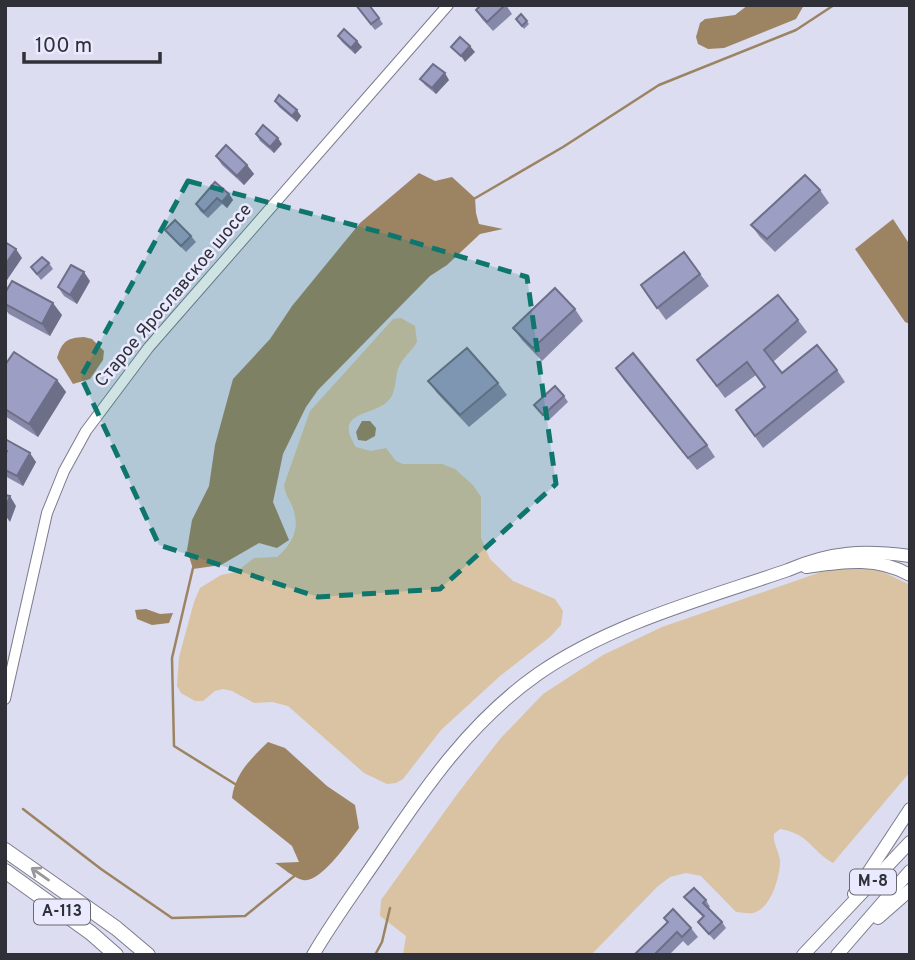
<svg xmlns="http://www.w3.org/2000/svg" width="915" height="960" viewBox="0 0 915 960" font-family="Overpass,sans-serif">
<rect width="100%" height="100%" fill="#dcddf0"/>
<g fill="#dac3a3">
<path d="M401,318L415,326L417,342C412,351 402,358 398,369C395,378 396,393 389,400C374,417 332,410 356,447L371,451L386,448L396,461L403,464H442L455,469L473,485L481,497V538L490,559L513,581L555,599L563,611L561,625L550,637L500,676L441,730L403,779L396,783L387,784L364,773L288,706L272,702L254,703L232,691L223,689L215,691L203,701H195L181,693L177,686L179,657L194,602L200,588L221,575L236,572L254,558L277,557C293,543 301,527 292,506C289,499 285,494 284,485L310,411L393,319Z"/>
<path d="M850,567L881,571L910,585V772L833,863C810,850 810,834 780,829L774,834C773,844 779,851 780,861C780,877 771,909 753,913C747,914 741,912 736,912L701,876L686,873L670,877L657,887L591,955H403L406,936L380,916L381,900L458,793L500,739L543,694L603,655L662,627L821,572Z"/>
</g>
<g fill="#9c8463">
<path d="M748,5H804L796,19L724,48L708,49L698,44L696,37L700,23L705,19L735,15Z"/>
<path d="M419,173L435,181L452,177L475,198L476,213L479,224L503,229L480,234L447,265L430,276L318,390L306,407L283,454L273,502L289,540L277,548L259,543L221,565L193,569L187,550L192,520L209,486L215,445L233,379L270,339L292,306L360,223Z"/>
<path d="M893,219L910,245V324L905,322L855,249Z"/>
<path d="M84,337L92,339L104,351L103,360L90,379L73,384L57,358C62,341 67,338 84,337Z"/>
<path d="M362,421H370L376,428L375,436L366,441L358,440L356,432Z"/>
<path d="M146,609L160,614L173,613L169,623L152,625L137,619L135,610Z"/>
<path d="M268,742L285,748L327,786L355,805L359,828C350,840 320,884 303,880C294,878 283,868 275,863L299,862L292,846L232,798C235,773 251,759 268,742Z"/>
</g>
<g fill="none" stroke-linecap="round" stroke-linejoin="round">
<g stroke="#9c8463" stroke-width="2.5">
<path d="M472,200L563,147L659,85L796,30L834,5"/>
<path d="M193,568L172,658L174,746L235,784"/>
<path d="M23,809L101,869L172,918L245,916L298,873"/>
<path d="M375,955L382,942L390,908"/>
</g>
<g stroke="#7b7b8d" stroke-width="12">
<path id="secondary" d="M5,699L47,513L64,471L86,431L149,347L448,5"/>
</g>
<g stroke="#7b7b8d" stroke-width="14">
<g id="trunk">
<path d="M806,567C842,562 876,556 910,575"/>
<path d="M854,894L910,809"/>
<path d="M878,918L910,890"/>
<path d="M313,955C334,919 358,887 381,853C426,786 471,721 538,674C612,623 704,599 788,570C831,551 864,550 910,556"/>
<path d="M803,955L910,842"/>
<path d="M837,955L910,871"/>
</g>
</g>
<g stroke="#7b7b8d" stroke-width="16">
<g id="motorway">
<path d="M5,850L116,928L148,955"/>
<path d="M5,871L91,933L116,955"/>
</g>
</g>
<use href="#secondary" stroke="#fff" stroke-width="10"/>
<use href="#trunk" stroke="#fff" stroke-width="12"/>
<use href="#motorway" stroke="#fff" stroke-width="14"/>
</g>
<g fill="#8688a8">
<path d="M355,5L379,18L383,24L375,30Z"/>
<path d="M481,5H506L512,14L493,31L482,19L476,10Z"/>
<path d="M521,14L529,24L524,29L516,19Z"/>
<path d="M338,36L362,47L355,54L342,42Z"/>
<path d="M420,79L449,80L436,94L425,85Z"/>
<path d="M275,101L301,116L297,122L279,107Z"/>
<path d="M256,134L282,144L274,153L260,141Z"/>
<path d="M216,156L247,165L254,174L244,185L222,165Z"/>
<path d="M820,190L829,203L775,252L760,237L751,225Z"/>
<path d="M229,194L233,200L227,208L222,204L208,218L200,211L196,204Z"/>
<path d="M165,230L191,236L196,242L186,252L170,236Z"/>
<path d="M684,252L709,286L666,320L641,285Z"/>
<path d="M49,263L53,269L41,280L31,267Z"/>
<path d="M90,281L77,304L64,296L58,287Z"/>
<path d="M5,293L62,315L50,336L9,314L5,309Z"/>
<path d="M575,309L583,321L542,361L522,340L513,328Z"/>
<path d="M798,320L807,332L773,362L782,373L837,370L845,382L763,448L736,410L765,388L756,375L725,398L697,360Z"/>
<path d="M5,365L57,380L66,392L38,437L5,416Z"/>
<path d="M616,368L707,445L715,457L697,470L624,380Z"/>
<path d="M428,381L498,383L507,395L469,427L437,393Z"/>
<path d="M564,396L568,402L548,421L534,405Z"/>
<path d="M5,439L36,462L23,486L5,476Z"/>
<path d="M684,897L706,900L710,907L709,908L722,922L726,928L714,940L698,922L703,917L689,903Z"/>
<path d="M664,918L691,928L698,937L688,946L683,941L669,955H638L667,923Z"/>
</g>
<g fill="#6d6f88">
<path d="M357,41L362,47L355,54L351,48Z"/>
<path d="M470,46L475,52L465,62L461,56Z"/>
<path d="M445,73L449,80L436,94L432,88Z"/>
<path d="M297,110L301,116L297,122L292,116Z"/>
<path d="M278,138L282,144L274,153L270,147Z"/>
<path d="M247,165L254,174L244,185L237,176Z"/>
<path d="M229,194L233,200L227,208L222,202Z"/>
<path d="M16,249L22,258L5,283V265Z"/>
<path d="M84,272L90,281L77,304L70,295Z"/>
<path d="M53,303L62,315L50,336L42,324Z"/>
<path d="M57,380L66,392L38,437L29,424Z"/>
<path d="M30,453L36,462L23,486L17,476Z"/>
<path d="M10,496L16,506L10,522L5,515V509Z"/>
</g>
<g fill="#9c9ec3" stroke="#6d6f88" stroke-width="2">
<path d="M356,5H369L379,18L371,24Z"/>
<path d="M481,5H505L487,22L476,10Z"/>
<path d="M521,14L527,21L522,26L516,19Z"/>
<path d="M344,29L357,41L351,48L338,36Z"/>
<path d="M460,37L470,46L461,56L451,47Z"/>
<path d="M433,64L445,73L432,88L420,79Z"/>
<path d="M279,95L297,110L292,116L275,101Z"/>
<path d="M263,125L278,138L270,147L256,134Z"/>
<path d="M226,145L247,165L237,176L216,156Z"/>
<path d="M805,175L820,190L767,239L751,225Z"/>
<path d="M215,182L229,194L222,202L217,198L204,212L196,204Z"/>
<path d="M175,220L191,236L181,246L165,230Z"/>
<path d="M5,242L16,249L5,265Z"/>
<path d="M684,252L700,274L657,308L641,285Z"/>
<path d="M42,257L49,263L37,274L31,267Z"/>
<path d="M71,265L84,272L70,295L58,287Z"/>
<path d="M12,281L53,303L42,324L5,304V293Z"/>
<path d="M555,288L575,309L533,348L513,328Z"/>
<path d="M778,295L798,320L764,350L782,373L817,345L837,370L755,436L736,410L765,387L747,362L717,386L697,360Z"/>
<path d="M467,348L498,383L460,415L428,381Z"/>
<path d="M14,352L57,380L29,424L5,409V365Z"/>
<path d="M633,353L707,445L688,458L616,368Z"/>
<path d="M555,386L564,396L543,415L534,405Z"/>
<path d="M5,439L30,453L17,476L5,470V455L7,451L5,450Z"/>
<path d="M5,495L10,496L5,509Z"/>
<path d="M694,888L706,900L703,903L722,922L709,934L698,922L704,916L684,897Z"/>
<path d="M673,909L691,928L682,937L677,932L654,955H638L636,953L668,922L664,918Z"/>
</g>
<defs><path id="oneway-shaft" d="M-6 0H5M1.5-3L5.5 0L1.5 3" fill="none" stroke-width="1.6" stroke-linecap="round" stroke-linejoin="round" transform="scale(1.75)"/></defs>
<use stroke="#98989c" href="#oneway-shaft" transform="translate(40 874) rotate(-145)"/>
<path fill="#0f766e" fill-opacity="0.2" stroke="#0f766e" stroke-width="5" stroke-dasharray="14 9" stroke-linejoin="round" d="M188,181L387,234L527,277L556,484L440,589L318,597L159,545L81,377Z"/>
<g text-anchor="middle" dominant-baseline="central" stroke-width="5" stroke-linejoin="round" paint-order="stroke">
<g fill="#e9eafe" stroke="#686873" stroke-width="2">
<rect x="850" y="869.5" width="46" height="25" rx="5"/>
<rect x="34" y="899.5" width="56" height="25" rx="5"/>
</g>
<g font-size="16" font-weight="bold" fill="#303138">
<text x="873" y="882">М-8</text>
<text x="62" y="912">А-113</text>
</g>
<g font-size="18" fill="#303138" stroke="#e9eafe">
<text transform="translate(174 296) rotate(-50)">Старое Ярославское шоссе</text>
</g>
</g>
<rect width="915" height="960" fill="none" stroke="#303138" stroke-width="14"/>
<path d="M24 52v10h136v-10" fill="none" stroke="#303138" stroke-width="3.5"/>
<text x="35" y="52" font-size="21" fill="#303138" stroke="#e9eafe" stroke-width="5" paint-order="stroke">100 m</text>
</svg>
